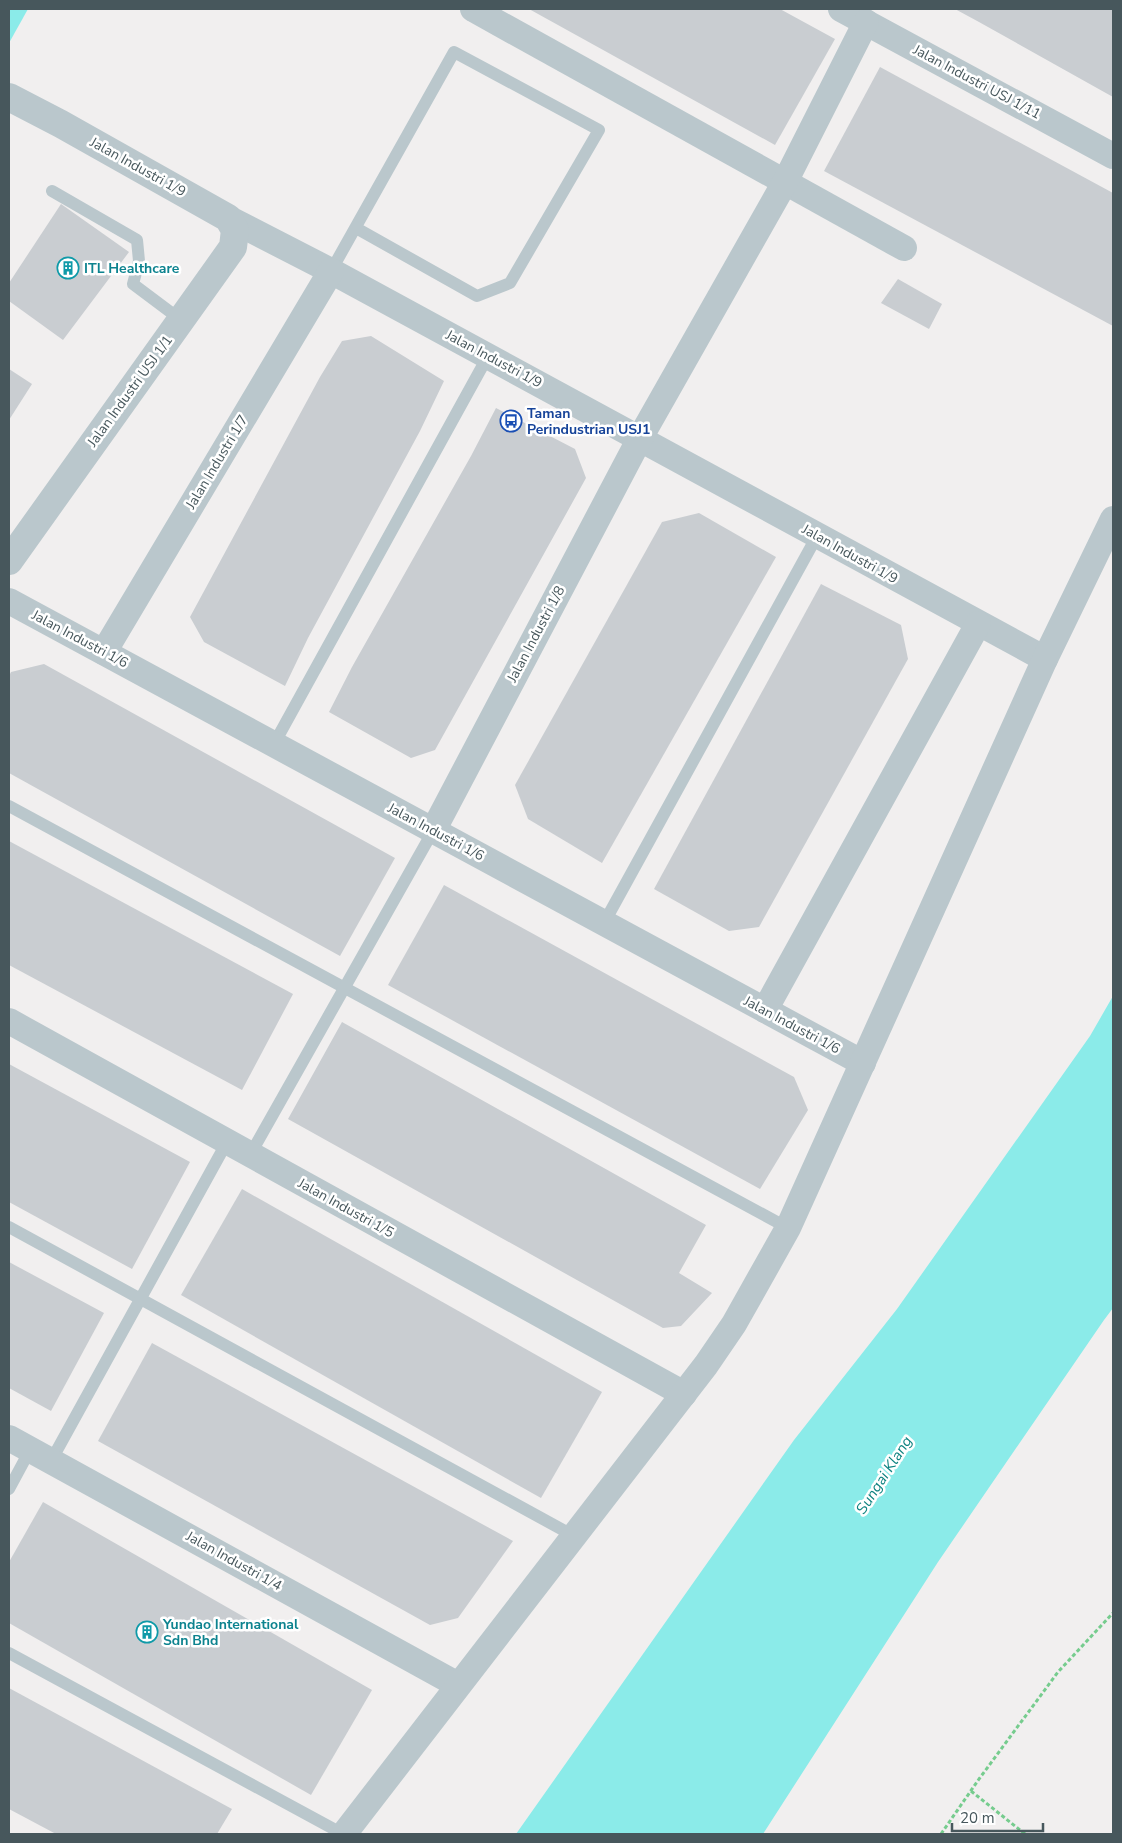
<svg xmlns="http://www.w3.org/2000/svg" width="1122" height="1843" viewBox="0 0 1122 1843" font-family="'Nunito Sans',sans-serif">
<rect width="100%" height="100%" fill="#f1efef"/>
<g fill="#8bebe9">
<path d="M9,9H28L9,43Z"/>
<path d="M1113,996V1308L1104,1320L938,1562L763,1834H516L794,1440L897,1309L1090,1036Z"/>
</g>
<g fill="#c9cdd1">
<path d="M529,9H780L835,39L775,145Z"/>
<path d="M955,9H1113V97L979,22Z"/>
<path d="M880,67L1113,193V326L824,171Z"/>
<path d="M61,204L129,252L63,340L9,301V283Z"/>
<path d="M898,279L942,304L929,329L881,303Z"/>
<path d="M371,336L444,381L420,431L308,638L285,686L204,642L190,617L320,377L342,341Z"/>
<path d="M9,369L32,384L9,420Z"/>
<path d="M496,408L575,449L586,478L435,750L411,758L329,712L352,667L471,456Z"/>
<path d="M699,513L776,557L602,863L528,819L515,785L662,522Z"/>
<path d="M821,584L901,625L908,659L759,927L729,931L654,889Z"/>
<path d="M44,664L395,858L340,956L9,773V676L11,672Z"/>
<path d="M9,841L293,994L242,1090L9,965Z"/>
<path d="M444,885L794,1077L808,1110L760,1189L388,985Z"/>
<path d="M342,1022L706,1225L679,1273L712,1293L681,1326L663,1328L288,1119Z"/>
<path d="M9,1064L190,1162L132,1269L9,1202Z"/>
<path d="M242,1189L602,1392L541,1498L181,1295Z"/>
<path d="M9,1262L104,1313L51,1411L9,1388Z"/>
<path d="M152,1343L513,1541L458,1618L430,1625L98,1441Z"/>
<path d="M43,1502L372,1690L311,1795L9,1623V1562Z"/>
<path d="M9,1688L232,1809L217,1834H56L9,1809Z"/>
</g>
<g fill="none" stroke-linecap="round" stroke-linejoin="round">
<g stroke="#76cc8e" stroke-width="3" stroke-dasharray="4 2.5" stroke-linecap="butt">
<path d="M971,1791L1025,1834"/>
<path d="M941,1834L979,1779L1058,1672L1113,1613"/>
</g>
<g stroke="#bac7cc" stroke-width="12">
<path d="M52,191L137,240L139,261L133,284L181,320"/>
<path d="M331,271L454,52L599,130L510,283L477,296L356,228"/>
<path d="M274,744L488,356"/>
<path d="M9,806L788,1228"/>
<path d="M604,923L817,536"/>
<path d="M250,1155L433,831"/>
<path d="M9,1227L574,1536"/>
<path d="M51,1461L227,1142"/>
<path d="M9,1489L30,1450"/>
<path d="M9,1653L343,1834"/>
</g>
<g stroke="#bac7cc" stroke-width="26">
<path d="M473,9L904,248"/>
<path d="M841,9L1113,156"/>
<path d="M228,218L331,271L1045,659"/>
<path d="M9,601L863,1063"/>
<path d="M104,652L331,271"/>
<path d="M433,831L640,438L785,182L866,22"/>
<path d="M765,1010L978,624"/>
<path d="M9,1021L684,1394"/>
<path d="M9,1438L458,1685"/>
<path d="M344,1834L706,1365L734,1324L788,1228L1045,659L1113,519"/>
</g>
<path stroke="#bac7cc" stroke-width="28" d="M9,97L61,124L228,218L235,230L233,247L9,561"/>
</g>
<defs>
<g id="building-ring" transform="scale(1.125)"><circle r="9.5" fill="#fff" stroke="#0f9aa8" stroke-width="1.5"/><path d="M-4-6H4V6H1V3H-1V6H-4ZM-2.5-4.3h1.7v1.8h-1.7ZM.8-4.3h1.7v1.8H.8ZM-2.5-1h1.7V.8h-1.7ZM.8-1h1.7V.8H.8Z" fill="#0f9aa8"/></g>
<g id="bus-ring" transform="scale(1.125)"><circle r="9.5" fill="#fff" stroke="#1a4fb4" stroke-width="1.5"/><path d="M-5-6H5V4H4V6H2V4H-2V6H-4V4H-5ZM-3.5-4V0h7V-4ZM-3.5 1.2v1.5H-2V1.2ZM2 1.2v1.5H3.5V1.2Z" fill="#1a4fb4"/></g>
</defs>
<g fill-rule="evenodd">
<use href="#building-ring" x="68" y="268"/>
<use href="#bus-ring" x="511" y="421"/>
<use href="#building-ring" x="147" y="1632"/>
</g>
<g text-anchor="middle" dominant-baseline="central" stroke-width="5" stroke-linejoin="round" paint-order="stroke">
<g font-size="14" fill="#47575c" stroke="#fff">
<text transform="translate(977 82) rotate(28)">Jalan Industri USJ 1/11</text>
<text transform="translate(138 167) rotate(29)">Jalan Industri 1/9</text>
<text transform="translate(494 359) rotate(28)">Jalan Industri 1/9</text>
<text transform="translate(130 391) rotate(-54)">Jalan Industri USJ 1/1</text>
<text transform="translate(217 462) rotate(-59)">Jalan Industri 1/7</text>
<text transform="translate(850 554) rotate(29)">Jalan Industri 1/9</text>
<text transform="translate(536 634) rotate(-62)">Jalan Industri 1/8</text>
<text transform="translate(80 639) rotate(28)">Jalan Industri 1/6</text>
<text transform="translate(436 832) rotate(28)">Jalan Industri 1/6</text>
<text transform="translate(792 1025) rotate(28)">Jalan Industri 1/6</text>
<text transform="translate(346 1208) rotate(29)">Jalan Industri 1/5</text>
<text transform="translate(234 1561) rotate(29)">Jalan Industri 1/4</text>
</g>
<g font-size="14" font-weight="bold" fill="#0d838f" stroke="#fff" text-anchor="start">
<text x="84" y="268">ITL Healthcare</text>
<text x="163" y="1624">Yundao International<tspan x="163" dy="16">Sdn Bhd</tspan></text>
</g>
<g font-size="14" font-weight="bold" fill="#164399" stroke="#fff" text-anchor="start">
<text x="527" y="413">Taman<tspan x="527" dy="16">Perindustrian USJ1</tspan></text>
</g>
<g font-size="15" font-style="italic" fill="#0e8380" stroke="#fff">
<text transform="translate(884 1475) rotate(-57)">Sungai Klang</text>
</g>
</g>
<rect width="1122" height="1843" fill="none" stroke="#47575c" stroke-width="20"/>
<path d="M952 1823v8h91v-8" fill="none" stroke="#47575c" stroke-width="2.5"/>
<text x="960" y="1823" font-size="15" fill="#47575c" stroke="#ffffff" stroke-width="4" paint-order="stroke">20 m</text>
</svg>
